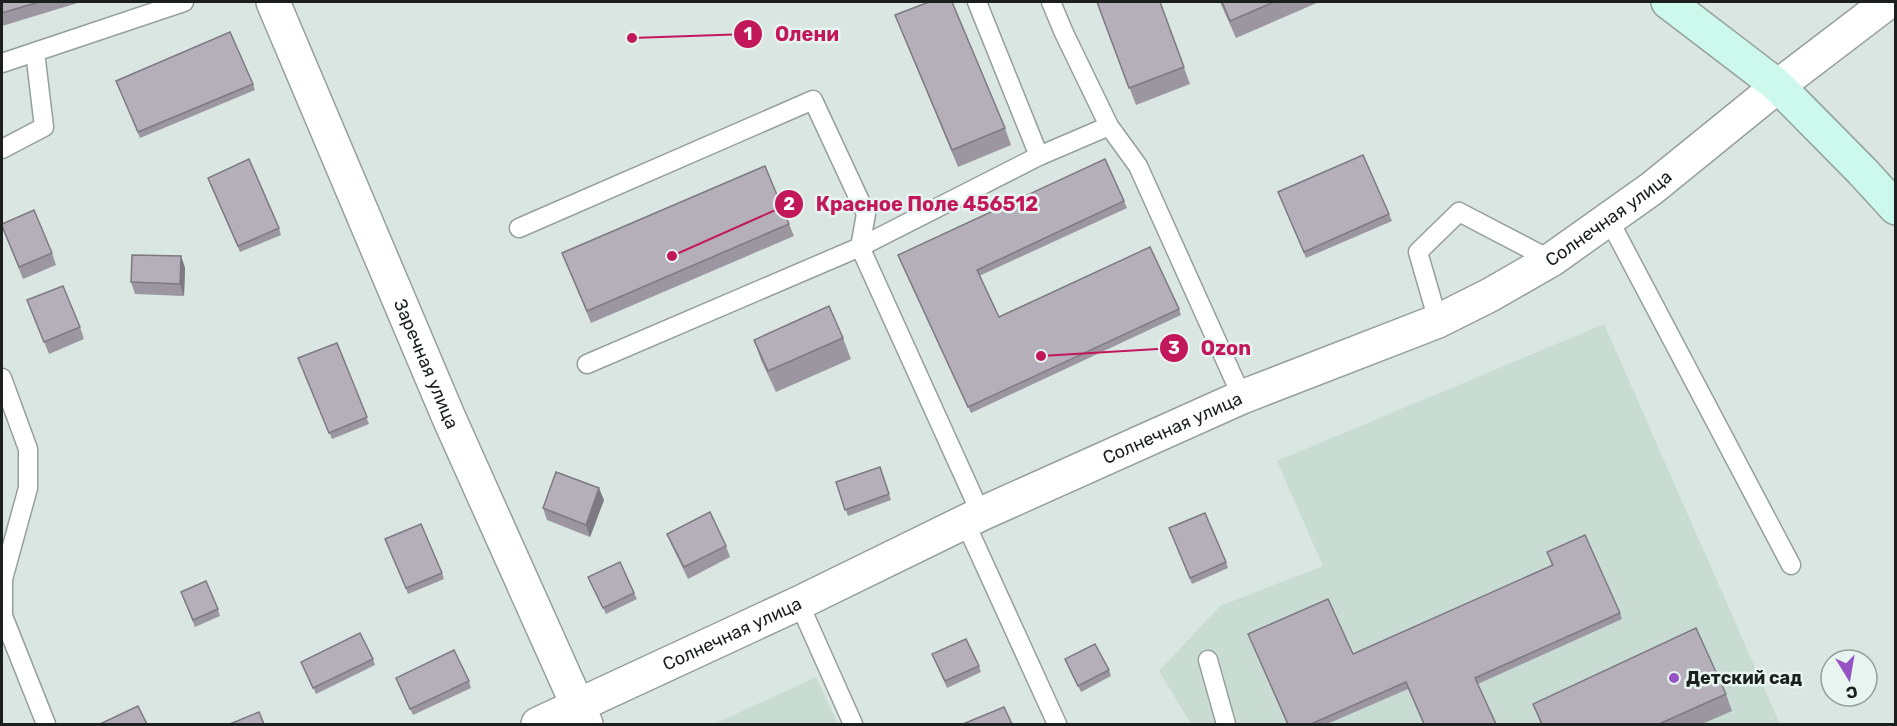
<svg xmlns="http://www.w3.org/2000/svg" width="1897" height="726" viewBox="0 0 1897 726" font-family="Rubik,sans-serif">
<rect width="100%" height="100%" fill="#dae6e1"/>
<g fill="#c8dcd4">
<path d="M1604,324L1780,724H1191L1159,671L1220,606L1323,566L1277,461Z"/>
<path d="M816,677L838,724H714Z"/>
</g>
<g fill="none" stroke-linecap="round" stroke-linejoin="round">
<g stroke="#95a09b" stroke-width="21">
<g id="service">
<path d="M977,2L1039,156L1109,126"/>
<path d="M1051,2L1064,33L1109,126L1138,166L1242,397"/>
<path d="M2,63L184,2"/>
<path d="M2,149L44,127L35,52"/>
<path d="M1608,218L1791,565"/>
<path d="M519,228L813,100L866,214L860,247"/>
<path d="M860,247L1039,156"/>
<path d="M1438,321L1418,252L1459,212L1551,260"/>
<path d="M587,364L860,247L981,514"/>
<path d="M2,378L28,449V488L3,579V616L46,724"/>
<path d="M965,522L1057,724"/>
<path d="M799,603L853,724"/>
<path d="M1208,660L1226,724"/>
</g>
</g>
<g stroke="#95a09b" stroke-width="36">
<g id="minor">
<path id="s1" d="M273,2L449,418L586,724"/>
<path id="s2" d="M538,724L799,603L981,514L1242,397L1438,321L1490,295L1551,260L1651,189L1778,86L1888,2"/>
</g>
</g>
<g stroke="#95a09b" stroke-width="36">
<path id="secondary" d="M1668,2L1778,86L1862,171L1896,208"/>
</g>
<use href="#service" stroke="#fff" stroke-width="18"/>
<use href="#minor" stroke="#fff" stroke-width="33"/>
<use href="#secondary" stroke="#cdf9ec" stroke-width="33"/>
</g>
<g fill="#9b969f">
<path d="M2,2H81L2,26Z"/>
<path d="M1097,2H1160L1190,84L1136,105Z"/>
<path d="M1220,2H1319L1236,38Z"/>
<path d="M895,15L1005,128L1011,145L958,167L902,32Z"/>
<path d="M253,84L255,90L140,138L119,87Z"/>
<path d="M210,184L279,228L281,235L240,252Z"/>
<path d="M1278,192L1389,214L1392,221L1306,258Z"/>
<path d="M1124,201L1127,208L979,276L999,317L1179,309L1181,315L971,413L898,255Z"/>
<path d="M789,224L794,236L591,323L562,253Z"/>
<path d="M2,226L52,253L56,265L23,279Z"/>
<path d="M181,256L185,268L184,296L135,294L131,282Z"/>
<path d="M32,312L80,327L84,339L49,354Z"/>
<path d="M843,338L851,359L776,392L761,360L754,340Z"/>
<path d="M337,343L369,424L332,439L298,358Z"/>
<path d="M880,467L891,500L848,516L836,482Z"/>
<path d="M604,500L590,537L547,520L543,508Z"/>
<path d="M1169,528L1226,562L1228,568L1192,584Z"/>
<path d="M667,534L726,546L730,557L688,579L672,546Z"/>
<path d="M385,539L442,573L444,579L408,594Z"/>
<path d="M1547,552L1620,613L1622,619L1478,684L1496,724H1424L1408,689L1327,724H1287L1248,634L1353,654L1552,566Z"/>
<path d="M588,577L634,593L637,599L606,614Z"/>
<path d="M183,598L218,609L220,616L195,627Z"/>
<path d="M932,654L979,666L981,672L947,688Z"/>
<path d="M373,659L375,665L316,694L301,662Z"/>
<path d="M1065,659L1109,670L1111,676L1081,692Z"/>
<path d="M396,678L469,681L471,688L413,715Z"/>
<path d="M1726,694L1732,711L1702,724H1541L1533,704Z"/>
</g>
<g fill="#7e7a82">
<path d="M181,256L185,268L184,296L180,284Z"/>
<path d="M599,488L604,500L590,537L586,525Z"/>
</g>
<g fill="#b4afb9" stroke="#7e7a82" stroke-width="1.5">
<path d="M2,2H39L2,13Z"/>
<path d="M929,2H952L1005,128L952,150L895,15Z"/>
<path d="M1097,2H1160L1184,67L1129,88Z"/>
<path d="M1222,2H1274L1230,21Z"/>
<path d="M230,32L253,84L138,132L116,81Z"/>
<path d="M1363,155L1389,214L1304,252L1278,192Z"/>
<path d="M249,159L279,228L238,246L208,178Z"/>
<path d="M1105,159L1124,201L977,270L999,317L1150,247L1179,309L968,407L898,255Z"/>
<path d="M765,166L789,224L587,311L562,253Z"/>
<path d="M34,210L52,253L19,267L2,226V224Z"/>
<path d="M132,255L181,256L180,284L131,282Z"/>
<path d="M63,286L80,327L44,342L27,300Z"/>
<path d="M829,306L843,338L768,371L754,340Z"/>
<path d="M337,343L367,417L329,433L298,358Z"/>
<path d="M880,467L889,494L845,510L836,482Z"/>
<path d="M556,472L599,488L586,525L543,508Z"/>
<path d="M710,512L726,546L684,567L667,534Z"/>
<path d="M1205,513L1226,562L1190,578L1169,528Z"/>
<path d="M421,524L442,573L406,588L385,539Z"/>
<path d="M1585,535L1620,613L1475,678L1496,724H1424L1406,682L1311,724H1288L1248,634L1328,599L1353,654L1553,565L1547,552Z"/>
<path d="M620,562L634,593L603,608L588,577Z"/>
<path d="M206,581L218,609L193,620L181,592Z"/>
<path d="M1696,628L1726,694L1659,724H1542L1533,704Z"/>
<path d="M360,633L373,659L313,688L301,662Z"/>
<path d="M966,639L979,666L945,681L932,654Z"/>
<path d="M1095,644L1109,670L1078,686L1065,659Z"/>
<path d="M454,650L469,681L410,709L396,678Z"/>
<path d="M138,706L147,724H100Z"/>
<path d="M1004,707L1012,724H963Z"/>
<path d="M259,712L264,724H230Z"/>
</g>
<circle fill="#9752c6" stroke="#e7f4ef" stroke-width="2" cx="1674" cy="678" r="6"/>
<g text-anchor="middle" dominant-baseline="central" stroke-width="5" stroke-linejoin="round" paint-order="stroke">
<g font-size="18" fill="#1b201e" stroke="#e7f4ef">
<text stroke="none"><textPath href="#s2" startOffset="1186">Солнечная улица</textPath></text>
<text stroke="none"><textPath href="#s1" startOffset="393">Заречная улица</textPath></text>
<text stroke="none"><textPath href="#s2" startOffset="700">Солнечная улица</textPath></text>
<text stroke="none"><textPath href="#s2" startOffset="214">Солнечная улица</textPath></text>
</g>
<g font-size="18" font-weight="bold" fill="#1b201e" stroke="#e7f4ef" text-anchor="start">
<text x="1686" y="678">Детский сад</text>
</g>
</g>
<path fill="none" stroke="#c2185b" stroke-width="2" d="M632 38L748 34M672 256L789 204M1041 356L1174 348"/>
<g fill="#c2185b" stroke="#e7f4ef" stroke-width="2">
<circle cx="632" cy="38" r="6"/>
<circle cx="672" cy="256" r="6"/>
<circle cx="1041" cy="356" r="6"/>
<circle cx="748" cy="34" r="15"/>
<circle cx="789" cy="204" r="15"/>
<circle cx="1174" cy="348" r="15"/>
</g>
<g font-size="18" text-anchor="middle" font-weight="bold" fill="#fff">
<text x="748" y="40">1</text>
<text x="789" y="210">2</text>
<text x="1174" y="354">3</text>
</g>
<g font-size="20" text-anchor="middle" font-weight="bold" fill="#c2185b" stroke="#e7f4ef" stroke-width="5" stroke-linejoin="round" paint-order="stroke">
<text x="807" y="41">Олени</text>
<text x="927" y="211">Красное Поле 456512</text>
<text x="1226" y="355">Ozon</text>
</g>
<rect width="1897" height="726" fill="none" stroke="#1b201e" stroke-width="6"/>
<g transform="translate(1849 678) rotate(169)"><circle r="28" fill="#e7f4ef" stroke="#959f9b" stroke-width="1.5"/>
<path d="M0-4.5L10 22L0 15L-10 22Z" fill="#9752c6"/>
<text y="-9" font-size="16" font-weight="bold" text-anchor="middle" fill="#1b201e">С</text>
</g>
</svg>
